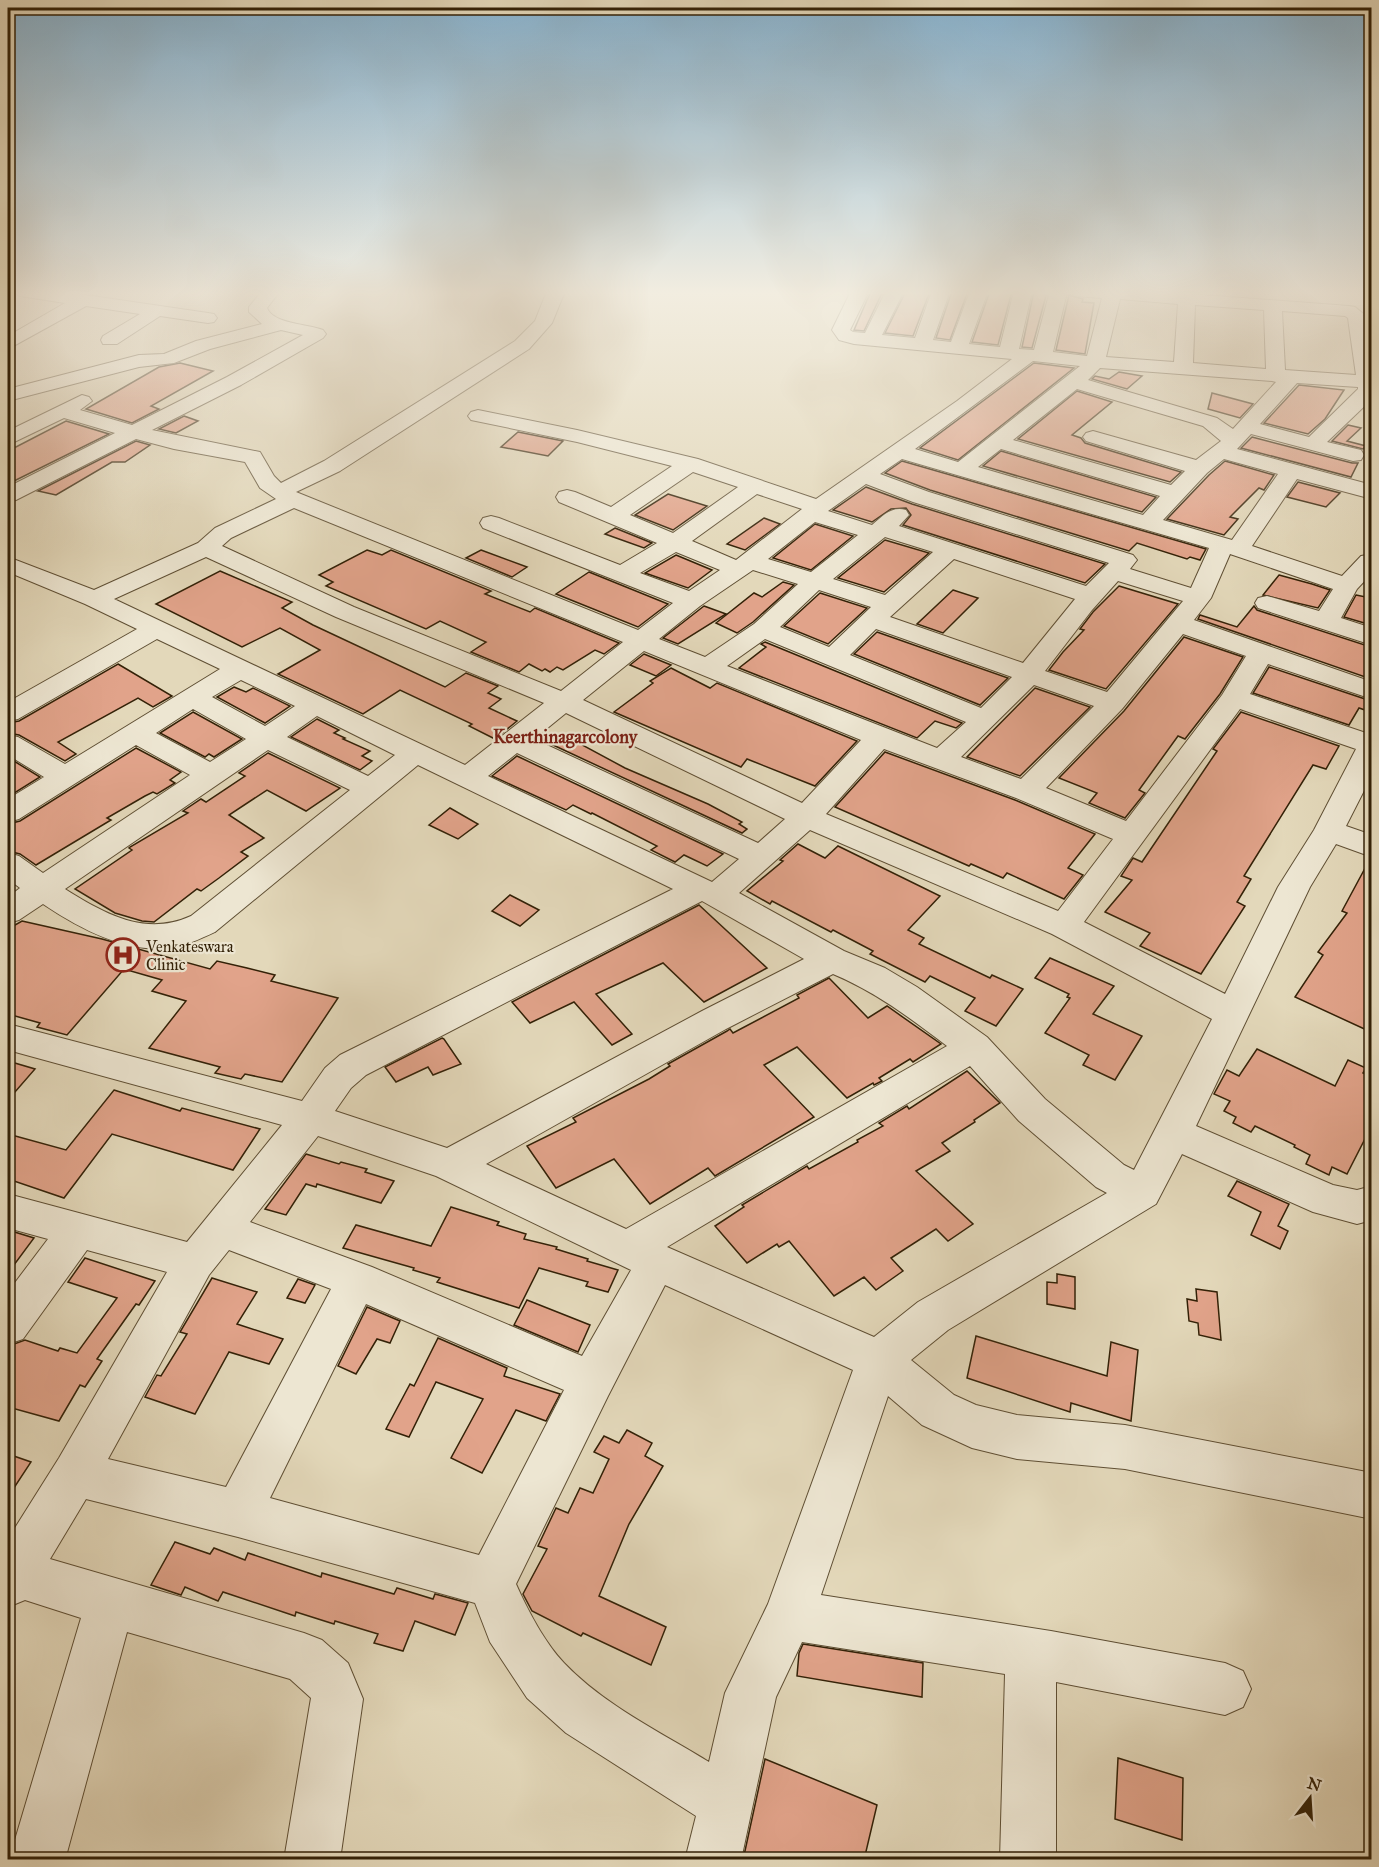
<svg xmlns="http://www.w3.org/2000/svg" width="1379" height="1867" viewBox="0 0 1379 1867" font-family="'IM FELL Great Primer',serif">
<rect width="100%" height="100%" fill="#e3d8ba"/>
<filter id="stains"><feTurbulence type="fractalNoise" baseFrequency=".00333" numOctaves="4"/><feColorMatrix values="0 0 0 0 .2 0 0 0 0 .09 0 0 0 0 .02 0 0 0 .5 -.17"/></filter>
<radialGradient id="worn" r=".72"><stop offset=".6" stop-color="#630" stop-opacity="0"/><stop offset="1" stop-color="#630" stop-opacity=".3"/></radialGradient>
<g fill="#e1a38a" stroke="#332107" stroke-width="1.5">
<path d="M871,291H883L864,331L854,330Z"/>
<path d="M906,291H930L913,336L885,333Z"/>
<path d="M952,291H968L950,340L936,338Z"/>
<path d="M990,291H1012L998,345L972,342Z"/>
<path d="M1034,291L1047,292L1032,348L1022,347Z"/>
<path d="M1069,295L1083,299L1082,302L1094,303L1085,354L1056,350Z"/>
<path d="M180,363L213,371L151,406L159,409L132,423L86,409L159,367Z"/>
<path d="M1034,363L1074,368L958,460L920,448Z"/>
<path d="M1119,372L1142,376L1127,389L1092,379L1095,376L1109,379Z"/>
<path d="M1299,385L1344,390L1325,419L1308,434L1264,423Z"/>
<path d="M1077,391L1112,402L1072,435L1081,438L1085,443L1181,472L1170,482L1018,439Z"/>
<path d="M1212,393L1253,404L1240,418L1208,409Z"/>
<path d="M184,416L198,421L176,433L159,429Z"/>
<path d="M66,421L109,434L8,484V447H16Z"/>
<path d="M1348,425L1361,428L1347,441L1366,446L1363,449L1332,441Z"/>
<path d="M518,432L563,441L548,456L501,447Z"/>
<path d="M1252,437L1352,463H1358L1351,477L1241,448Z"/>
<path d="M136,441L150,445L125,462H112L56,495L38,491Z"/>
<path d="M1001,451L1156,497L1142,512L983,466Z"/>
<path d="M902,461L1206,549L1200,560L1190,557L1187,559L1137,543L1129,551L930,490L885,473Z"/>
<path d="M1225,461L1274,475L1264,490L1259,488L1230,517L1238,519L1224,535L1167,519L1209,475Z"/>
<path d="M1298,482L1340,493L1326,507L1287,497Z"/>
<path d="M866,487L912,504L1105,564L1085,583L903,525L911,515L906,508L891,509L872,522L833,510Z"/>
<path d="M668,494L707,506L673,530L635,515Z"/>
<path d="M764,518L780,524L745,550L727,544Z"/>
<path d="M815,524L853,536L811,570L773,558Z"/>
<path d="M615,528L652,543L644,548L605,534Z"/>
<path d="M885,540L929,553L884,592L838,578Z"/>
<path d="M367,550L382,555L391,550L491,591L485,594L530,612L535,608L619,643L604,654L595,650L563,670L557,667L550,672L545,669L542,671L529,664L519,672L471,652L486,642L440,621L426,629L326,586L333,582L319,575Z"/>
<path d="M481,550L527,567L512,577L466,558Z"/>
<path d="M676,555L712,570L688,588L645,573Z"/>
<path d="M220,571L292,602L282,608L313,625L445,687L466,673L498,686L488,693L501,699L489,708L517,721L495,739L469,726L472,724L400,690L363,714L278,674L320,650L280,628L242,647L156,604Z"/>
<path d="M589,572L668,604L638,627L556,594Z"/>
<path d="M1279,575L1312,584L1330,590L1318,608L1263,595Z"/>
<path d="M783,582L794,585L753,622L737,633L716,623L754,593L762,597Z"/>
<path d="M1119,586L1178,604L1106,689L1049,670L1063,652L1084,630L1080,629L1093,612Z"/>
<path d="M953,590L978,598L943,633L917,624Z"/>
<path d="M820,593L867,608L828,644L784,626Z"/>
<path d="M1356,595L1371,598V625L1344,617Z"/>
<path d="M704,606L726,614L678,644L663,638Z"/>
<path d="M1254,606L1257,610L1371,647V679L1198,619L1200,615L1237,627Z"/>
<path d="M877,632L1008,678L980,705L854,654Z"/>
<path d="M1184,637L1243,657L1220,694L1185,739L1178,736L1139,790L1145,793L1125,818L1089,803L1097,793L1059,778L1124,711Z"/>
<path d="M765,642L962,723L956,728L935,721L917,738L739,668L766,647L761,644Z"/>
<path d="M644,654L671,665L656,676L630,665Z"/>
<path d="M118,664L172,696L153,707L138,698L58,742L76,754L65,761L19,735L8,733V723L19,721Z"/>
<path d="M1269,667L1371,701L1365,710L1359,708L1349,725L1253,693Z"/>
<path d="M671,668L710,688L717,683L857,741L815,786L747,759L741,767L614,712L653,683L650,681Z"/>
<path d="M234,687L246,692L253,688L290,706L265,723L217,697Z"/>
<path d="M1035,688L1090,707L1020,776L967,757Z"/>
<path d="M193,712L242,739L214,757L209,754L205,757L160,733Z"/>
<path d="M1241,712L1339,746L1326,769L1313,765L1244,876L1251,879L1237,902L1245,906L1201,974L1140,946L1150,933L1105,912L1132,880L1121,876L1133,858L1142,862L1217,751L1213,749Z"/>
<path d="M317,719L339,730L334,733L345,738L343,739L370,751L362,756L372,761L360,770L291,737Z"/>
<path d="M554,734L561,737L564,735L625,768L708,804L742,822L739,824L747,829L742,833L538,738L542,735L547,738Z"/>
<path d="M136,748L181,772L170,780L175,783L157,794L153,792L145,796L107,818L111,820L36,865L20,854L8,851V824L20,821Z"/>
<path d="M885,752L1015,800L1095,834L1068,868L1083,875L1064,899L1007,873L1003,878L971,864L969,866L835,807Z"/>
<path d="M268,753L340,788L306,811L267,790L229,815L264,838L241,852L248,856L219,878L201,891L197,889L154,922L142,921L115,913L75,889L132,850L129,848L130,847L188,813L183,811L201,799L206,802L245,776L239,773Z"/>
<path d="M517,756L723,854L707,866L684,855L675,862L651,850L657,846L592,813L591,814L573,805L566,810L492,776Z"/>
<path d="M9,758L40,777L8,797V759Z"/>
<path d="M450,808L478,824L458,839L429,825Z"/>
<path d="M798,844L825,858L838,846L940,896L908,930L924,938L919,944L990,978L992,975L1023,989L996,1026L965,1011L975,998L930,976L925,982L870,954L873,951L833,930L831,932L772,901L770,904L747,891L783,861L780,860Z"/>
<path d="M1370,859H1371V1032L1295,997L1323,955L1318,952L1347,913L1342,911Z"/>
<path d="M510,895L539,910L520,926L492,911Z"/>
<path d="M699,905L767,968L704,1002L663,963L596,994L632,1034L612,1045L574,1002L530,1023L512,1002Z"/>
<path d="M22,921L102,939L210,969L217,961L247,968L275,975L271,981L338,998L282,1082L245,1074L241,1079L215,1073L220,1067L149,1048L186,1001L152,991L162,980L124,969L67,1035L37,1027L40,1023L8,1014V929Z"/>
<path d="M1050,958L1114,986L1093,1014L1142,1036L1115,1080L1083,1065L1089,1055L1045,1033L1070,998L1067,997L1069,994L1035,978Z"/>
<path d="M829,978L868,1018L887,1006L941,1044L913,1062L910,1059L879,1078L882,1081L874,1085L873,1083L847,1098L797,1047L764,1065L814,1117L715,1176L708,1168L650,1204L614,1159L556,1188L527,1146L576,1122L573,1118L649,1079L670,1066L668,1064L727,1031L730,1029L733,1033L799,998L797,995Z"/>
<path d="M442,1038L444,1039L461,1064L433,1075L428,1067L396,1082L385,1067Z"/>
<path d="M1257,1049L1335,1086L1348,1060L1366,1068L1363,1073L1371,1077V1127L1347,1174L1332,1167L1329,1175L1306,1164L1310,1155L1294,1147L1295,1145L1255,1126L1251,1132L1233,1123L1236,1117L1224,1111L1230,1101L1214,1094L1227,1070L1239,1076Z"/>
<path d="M8,1061L35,1069L8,1100Z"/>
<path d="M967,1071L1000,1103L974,1120L975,1122L942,1143L950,1151L916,1171L973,1224L948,1241L936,1229L891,1258L903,1271L876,1290L864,1277L834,1296L789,1241L779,1247L777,1244L747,1263L715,1226L744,1207L742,1205L807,1166L809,1169L858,1142L857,1140L883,1126L879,1123L907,1106L909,1109Z"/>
<path d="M114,1090L180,1111L182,1108L260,1129L233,1170L112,1134L64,1198L8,1179V1134L66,1150Z"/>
<path d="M306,1154L339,1164L341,1162L367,1169L365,1172L394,1181L381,1203L317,1184L316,1187L306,1184L286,1215L265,1209Z"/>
<path d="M1237,1181L1289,1204L1278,1226L1288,1231L1280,1249L1251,1235L1261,1212L1228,1196Z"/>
<path d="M451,1207L499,1222L497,1225L526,1234L524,1239L557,1247L556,1249L588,1259L587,1261L618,1270L608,1292L586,1286L588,1282L539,1268L519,1308L437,1282L440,1278L413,1270L414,1268L343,1248L356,1225L431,1246Z"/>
<path d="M8,1230L34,1238L8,1273Z"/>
<path d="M85,1258L155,1281L139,1305L136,1304L97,1359L102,1361L85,1387L80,1385L59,1421L8,1407V1353L14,1344L25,1340L58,1351L60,1348L77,1353L117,1298L68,1282Z"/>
<path d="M1057,1274L1075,1277V1309L1047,1304V1282L1057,1283Z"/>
<path d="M212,1278L257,1292L237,1324L283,1339L269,1364L229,1352L195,1414L145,1397L157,1375L161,1376L187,1334L180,1332Z"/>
<path d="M298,1279L315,1285L305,1303L287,1298Z"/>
<path d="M1196,1289L1217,1292L1221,1340L1199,1335L1198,1323L1189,1321L1187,1299L1197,1301Z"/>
<path d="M527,1300L590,1325L578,1352L514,1325Z"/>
<path d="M367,1307L400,1321L390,1343L377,1339L356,1374L338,1366Z"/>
<path d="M976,1336L1107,1376L1111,1342L1138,1350L1131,1421L1071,1403L1070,1412L967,1378Z"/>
<path d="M438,1338L507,1368L504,1376L560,1394L546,1421L516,1410L482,1473L451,1458L483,1399L436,1382L409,1437L386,1429L410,1384L414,1386Z"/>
<path d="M627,1430L652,1443L645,1456L663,1466L629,1524L599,1596L666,1627L651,1665L583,1633L581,1636L532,1611L523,1594L547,1549L538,1546L556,1508L568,1513L580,1488L593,1493L609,1459L594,1452L604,1436L619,1443Z"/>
<path d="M8,1454L31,1462L8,1497Z"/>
<path d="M175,1542L210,1554L214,1548L245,1560L248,1553L321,1577L322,1573L394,1594L397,1588L433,1599L435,1594L468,1603L455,1635L415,1621L403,1651L374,1643L378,1634L335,1621L334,1624L296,1612L295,1616L223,1592L218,1601L185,1587L181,1595L151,1585Z"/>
<path d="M803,1644L923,1663L922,1697L797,1676L799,1653Z"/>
<path d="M1118,1758L1183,1778L1182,1840L1115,1819Z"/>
<path d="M765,1759L877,1805L864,1860H743Z"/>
</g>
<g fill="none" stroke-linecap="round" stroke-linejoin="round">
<g stroke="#5f4f34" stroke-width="2">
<g id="minor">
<path d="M12,291H58L208,313L214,314L217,318L214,322L208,323L160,316L117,344H103L101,340L103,336L140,314L86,306L8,349V336L65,303L20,296Z"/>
<path d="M262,291H280L267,308C273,324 308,324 323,330L326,334L323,338L241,385L152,430L260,452L274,476L281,483L324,461L515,341L535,321L547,291H565L552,323L529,349L340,471L296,492L638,630L673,603L483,528L480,523L483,518L491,516L499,518L620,565L657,543L559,502L556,497L559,492L567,490L575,492L611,507L672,466L577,442L471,420L468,416L471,412L478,410L577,430L698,459L816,499L957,401L1012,359L854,344L839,340L832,330L851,291H869L850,330L853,332L865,333L886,291H904L882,335L915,338L932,291H950L933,340L951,342L970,291H988L969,344L1000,347L1014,291H1032L1019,349L1034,350L1050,291H1150L1349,306L1355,307L1366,316L1372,350V399L1327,442L1361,450L1364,455L1361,460L1353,461L1251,434L1237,449L1372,485V499L1297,479L1252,546L1342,576L1361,556L1372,554V573L1357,589L1341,618L1372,628V645L1258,608L1255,603L1258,598L1267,596L1319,611L1333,589L1230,554L1211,598L1194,620L1372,682V699L1268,664L1250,694L1372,735V775L1346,826L1372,835V857L1336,844L1310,887L1196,1126L1333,1185L1357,1190L1372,1186V1220L1357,1224L1313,1212L1182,1154L1156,1204L948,1330L911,1360L954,1395L976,1405L1017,1415L1125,1425L1372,1473V1519L1125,1469L1017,1459L972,1448L922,1425L888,1396L821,1595L1051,1631L1225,1663L1243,1671L1251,1689L1243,1707L1225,1715L1056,1682V1860H1000L1005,1674L802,1642L776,1697L741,1860H685L696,1816L566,1733L527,1698L490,1642L475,1603L238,1537L86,1499L50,1559L304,1633L322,1640L348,1663L363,1699L340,1860H284L311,1698L290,1679L127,1632L65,1860H9L81,1618L25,1600L8,1607V1539L59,1458L167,1272L87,1250L23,1339L8,1344V1292L48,1239L8,1228V1194L187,1242L282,1125L8,1050V1024L302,1101L325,1068L340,1055L673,889L418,765L215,932C200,939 183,947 167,948C124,953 77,927 43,904L19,920L8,923V897L20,888L8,879V853L19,856L43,873L190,775L136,745L19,819L8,822V799L44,777L8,755V735L18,737L65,764L220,669L157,639L18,719L8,721V702L137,629L85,604L8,572V557L94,590L198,543L215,528L276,499L260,488L245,462L174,449L136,439L16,500L8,502V487L115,433L64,418L8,445V431L82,395L89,397L92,401L80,410L132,425L227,377L303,335L281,330L210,349L174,363L139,367L8,401V389L139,355L164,354L196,341L262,324L249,312V307ZM1067,292L1075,296L1102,298L1087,356L1053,352ZM1120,299L1178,304L1174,362L1106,357ZM1195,305L1264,310L1266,369L1193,363ZM1282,311L1345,316L1348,318L1356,375L1285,370ZM1033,361L1080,366L958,462L915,449ZM1100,368L1272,381L1276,382L1233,429L1217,418L1088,380ZM1297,383L1358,387V389L1309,437L1260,424ZM1077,389L1203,426L1221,441L1196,460L1093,431L1086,433L1083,437L1086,441L1185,471L1171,485L1013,440ZM1001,449L1160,496L1143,515L978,467ZM902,459L1209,548L1191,588L1130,569L1137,560L1133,555L929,492L880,474ZM1224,459L1278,474L1232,540L1163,520L1207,473ZM693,472L738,487L673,533L630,515ZM866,484L913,502L1109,563L1086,586L899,526L909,515L906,510C891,506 883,516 872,525L828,511ZM757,494L802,509L736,560L692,541ZM294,508L623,642L561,691L354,607L222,546L231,538ZM815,522L858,535L811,572L768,559ZM885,537L933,552L885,595L833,579ZM676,552L720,570L689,591L640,573ZM206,557L336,617L544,703L465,765L114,599ZM954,559L1075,599L1023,663L890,617ZM753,570L798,584L754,624L705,657L659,639L700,606ZM1118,581L1183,601L1107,692L1045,671L1092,610ZM819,590L871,607L829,647L780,627ZM876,629L1012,677L981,708L850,655ZM1183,634L1246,656L1222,695L1126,821L1046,788L1122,709ZM765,639L966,722L937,748L727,666ZM644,651L861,740L802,803L583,700ZM241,680L295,706L265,726L212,697ZM1034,685L1094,706L1021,779L961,757ZM193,709L246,739L210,762L156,733ZM1240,709L1356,749L1314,830L1278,887L1225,994L1084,922ZM566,713L785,819L758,843L534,739ZM317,716L395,755L368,776L287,737ZM884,749L1016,798L1113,839L1058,911L826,814ZM268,750L350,790L191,916C145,937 105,914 65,889ZM517,753L739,859L712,882L488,776ZM810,830L1052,934L1212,1019L1134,1170L1124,1165L1045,1099L987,1037L917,987L885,968L844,951L739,893ZM702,901L804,959L702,1011L447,1148L335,1111L351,1088L366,1075ZM833,974C876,992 910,1018 947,1046L626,1229L486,1164L726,1029ZM970,1066L1019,1121L1096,1187L1107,1193L918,1302L874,1337L667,1247ZM318,1136L436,1176L631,1270L582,1356L372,1267L250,1222ZM229,1250L331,1289L226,1487L108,1459L209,1275ZM665,1285L853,1370L768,1604L725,1693L709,1762C660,1732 604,1705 564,1663C545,1643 527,1609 516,1584L608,1396ZM366,1304L564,1390L479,1555L270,1498Z"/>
</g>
</g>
<use href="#minor" fill="#ede6d2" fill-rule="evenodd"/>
</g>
<linearGradient id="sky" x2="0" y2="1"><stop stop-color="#88b6d5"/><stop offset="0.53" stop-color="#f2ede0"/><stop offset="1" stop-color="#f2ede0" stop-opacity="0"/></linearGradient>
<rect width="1379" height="553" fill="url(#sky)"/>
<defs>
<g id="hospital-ring" transform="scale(1.725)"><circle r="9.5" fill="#ede6d2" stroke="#8f2418" stroke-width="1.5"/><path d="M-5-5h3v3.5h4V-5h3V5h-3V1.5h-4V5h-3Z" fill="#8f2418"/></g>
</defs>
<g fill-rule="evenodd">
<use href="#hospital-ring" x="123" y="955"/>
</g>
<g text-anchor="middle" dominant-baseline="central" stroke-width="4.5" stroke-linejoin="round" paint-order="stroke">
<g font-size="16" fill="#332107" stroke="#ede6d2" text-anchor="start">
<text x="146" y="946">Venkateswara<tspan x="146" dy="18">Clinic</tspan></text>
</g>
<g font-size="18" font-weight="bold" fill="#7a1f14" stroke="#ede6d2">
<text x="565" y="737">Keerthinagarcolony</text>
</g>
</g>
<rect width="1379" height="1867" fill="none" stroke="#e3d8ba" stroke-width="30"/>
<rect x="9" y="9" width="1361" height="1849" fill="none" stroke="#332107" stroke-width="3"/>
<rect x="15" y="15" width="1349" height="1837" fill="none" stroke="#332107" stroke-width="1.5"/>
<g transform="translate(1310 1798) rotate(17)" stroke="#ede6d2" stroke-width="4.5" paint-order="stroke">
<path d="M0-4.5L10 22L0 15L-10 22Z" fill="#332107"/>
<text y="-9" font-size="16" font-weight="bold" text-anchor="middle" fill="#332107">N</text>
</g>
<rect width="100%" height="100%" filter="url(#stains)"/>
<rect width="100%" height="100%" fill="url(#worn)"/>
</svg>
